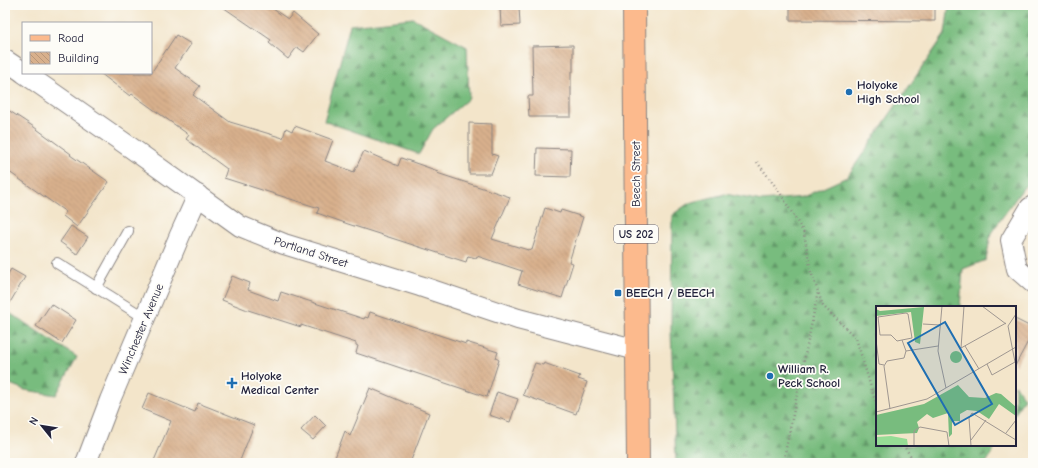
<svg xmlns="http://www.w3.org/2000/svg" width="1038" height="468" viewBox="0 0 1038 468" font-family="'Comic Neue',sans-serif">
<defs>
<pattern id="forest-firs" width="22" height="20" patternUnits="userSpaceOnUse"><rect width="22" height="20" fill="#78bc7e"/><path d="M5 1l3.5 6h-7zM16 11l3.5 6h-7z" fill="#629868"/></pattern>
<pattern id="building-back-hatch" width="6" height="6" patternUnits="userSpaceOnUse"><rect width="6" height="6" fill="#d8b08c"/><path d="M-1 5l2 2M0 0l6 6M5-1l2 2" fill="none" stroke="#b9977a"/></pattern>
</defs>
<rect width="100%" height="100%" fill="#fdfcf7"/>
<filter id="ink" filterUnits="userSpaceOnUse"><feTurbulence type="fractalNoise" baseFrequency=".025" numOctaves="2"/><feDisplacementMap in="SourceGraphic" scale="8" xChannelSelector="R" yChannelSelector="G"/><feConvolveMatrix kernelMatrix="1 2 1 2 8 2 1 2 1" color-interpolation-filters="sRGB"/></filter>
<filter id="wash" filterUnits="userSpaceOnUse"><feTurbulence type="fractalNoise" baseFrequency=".012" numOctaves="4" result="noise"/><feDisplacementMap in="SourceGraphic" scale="16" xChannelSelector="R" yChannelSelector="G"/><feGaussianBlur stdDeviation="0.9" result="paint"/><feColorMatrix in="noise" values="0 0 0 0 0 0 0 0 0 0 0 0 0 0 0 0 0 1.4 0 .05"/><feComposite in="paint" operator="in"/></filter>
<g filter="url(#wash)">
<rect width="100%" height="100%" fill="#f3e5ca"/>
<g fill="url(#forest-firs)" stroke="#4d6f5c">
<path d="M949,5H1033V182L1024,187L991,233L986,260L963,269L960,307H877V445H997L986,463H676L671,331L672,215L689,203L725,194L762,201L803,197L847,177L945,34Z"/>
<path d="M413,18L467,47L469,98L433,129L419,154L324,121L350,25Z"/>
<path d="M5,310L77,357L56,395L25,390L5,382Z"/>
<path d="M1015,385L1024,398L1015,414Z"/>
</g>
<g id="blocks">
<g fill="url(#building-back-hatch)">
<path d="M220,5H267L288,19L293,13L318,34L304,52L297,47L288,59L269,43L271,40Z"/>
<path d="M790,5H935V21L790,20Z"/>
<path d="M519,6L520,25L501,26L500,7Z"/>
<path d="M176,35L191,44L175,68L200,86L193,95L230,122L283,138L286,128L292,131L295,126L333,140L325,161L354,172L364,151L398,166L401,158L438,171L437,173L510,197L492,239L528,250V249L532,250L545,208L560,213L561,210L583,217L569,262L573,263L562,298L518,284L522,271L477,256L476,258L468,256L466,262L348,224L317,213L319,208L224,178L227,169L186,139L189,135L132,94L130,96L100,73H151Z"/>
<path d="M573,45V72H571V117H529L528,96H533L532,46Z"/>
<path d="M5,108L34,127L71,154L70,155L109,182L77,227L63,216L66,212L5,169Z"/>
<path d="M469,123L492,124V154L498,156L491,174H469Z"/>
<path d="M537,148L571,149L570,177L536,176Z"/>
<path d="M71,226L88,237L77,254L60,242Z"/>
<path d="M11,269L25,277L5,311V279Z"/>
<path d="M232,276L250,283L248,290L278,301L281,292L364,319L365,317L368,318L370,312L466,344V342L498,352L496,358L499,360L487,397L356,353L358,346L356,345V343L301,325V327L245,309L222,300Z"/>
<path d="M51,304L76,320L62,343L36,326Z"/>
<path d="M1015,319L1033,328V332L1015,366Z"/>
<path d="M535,363L543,365L544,363L580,376L578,379L587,382L576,414L523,395Z"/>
<path d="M370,388L429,413L410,463H333L345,431L350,436Z"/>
<path d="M497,392L518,399L510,422L489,415Z"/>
<path d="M149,393L195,412L198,403L254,425L239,463H153L171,421L142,409Z"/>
<path d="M315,415L326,426L313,440L301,430Z"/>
</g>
</g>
</g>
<g filter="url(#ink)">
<use href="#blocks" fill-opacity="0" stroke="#8a8482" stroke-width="1"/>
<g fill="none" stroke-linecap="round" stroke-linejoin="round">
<g stroke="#8a8482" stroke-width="12">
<g id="lane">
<path d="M57,263L145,318"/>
<path d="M96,288L128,231"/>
</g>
</g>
<g stroke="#8a8482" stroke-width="22">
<g id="street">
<path d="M5,60L23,72"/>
<path d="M24,73L130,147L240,226L284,244L420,286L518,319L637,350"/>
<path d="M1033,206L1030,208L1011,240L1017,269L1033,283"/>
<path d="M86,463L110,400L180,235L198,195"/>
</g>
</g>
<g stroke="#8a8482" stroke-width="24">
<path id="primary" d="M634,5L638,463"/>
</g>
<g stroke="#8a8482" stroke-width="2.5" stroke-dasharray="1 3" stroke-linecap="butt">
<path d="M757,162L779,191L804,233L811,272L823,306L856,338L877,407"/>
<path d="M903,445L910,455L911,463"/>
<path d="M783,463L818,292"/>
</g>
<use href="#lane" stroke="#fff" stroke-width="10"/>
<use href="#street" stroke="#fff" stroke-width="20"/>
<use href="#primary" stroke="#fcba8d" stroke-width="22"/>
</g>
</g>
<g fill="#1f6fb2" stroke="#fdfcf7" stroke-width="1.5">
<circle cx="849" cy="92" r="4"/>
<rect x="614" y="289" width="8" height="8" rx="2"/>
<circle cx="770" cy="376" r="4"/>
<path d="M230 377h4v4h4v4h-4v4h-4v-4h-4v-4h4z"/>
</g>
<g text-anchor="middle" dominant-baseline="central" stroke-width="3.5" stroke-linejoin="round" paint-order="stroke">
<rect fill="#fdfcf7" stroke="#646373" stroke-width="1" x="614" y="225" width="44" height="18" rx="3"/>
<g font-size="11" font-weight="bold" fill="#22223b">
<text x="636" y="234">US 202</text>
</g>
<g font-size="12" font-weight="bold" fill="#22223b" stroke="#fdfcf7" text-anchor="start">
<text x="857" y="85">Holyoke<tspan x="857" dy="14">High School</tspan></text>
<text x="626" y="293">BEECH / BEECH</text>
<text x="778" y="369">William R.<tspan x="778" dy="14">Peck School</tspan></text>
<text x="241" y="376">Holyoke<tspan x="241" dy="14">Medical Center</tspan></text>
</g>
<g font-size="12" fill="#22223b" stroke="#fdfcf7">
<text transform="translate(636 174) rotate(-90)">Beech Street</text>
<text transform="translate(311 252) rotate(18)">Portland Street</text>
<text transform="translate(141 329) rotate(-67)">Winchester Avenue</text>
</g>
</g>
<g transform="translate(876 306)">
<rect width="140" height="140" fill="#f3e5ca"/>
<path d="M48,1L44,38L39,36L35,6L0,10V3L4,5ZM74 51a6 6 0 1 1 12 0a6 6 0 1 1-12 0ZM82,79L93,91L109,92L120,87L125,88L140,101V110L123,98L113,113L101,105L91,104L84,108V115H76V128L73,131L72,107L57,112L51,108L41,116L43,122L41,127L0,129V109L48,98Z" fill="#78bc7e"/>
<path d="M15,130L31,133L32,140H0V131Z" fill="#96dc95"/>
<path fill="none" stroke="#9f9791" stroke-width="1" d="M66,0L62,45L70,82M88,0L85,42L130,17M106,0L130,18M30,7L32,8L36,32L21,35L15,29H4L2,11ZM47,18L64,19M0,34L3,58L8,59M89,40L103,63M30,45L62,40M111,58L116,69L139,56L132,20L140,8M14,103L8,60L11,55L28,52L30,45L26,34M0,106L51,93L140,41M130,127L140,114M95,134L110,114M38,140V125L44,121L71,126L73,140M95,140L93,112L96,107L140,134"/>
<path fill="#1f6fb2" fill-opacity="0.15" stroke="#1f6fb2" stroke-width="2" d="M69,16L116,98L79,119L32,37Z"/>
<rect width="140" height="140" fill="none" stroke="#22223b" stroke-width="2"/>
</g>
<rect width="1038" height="468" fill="none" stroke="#fdfcf7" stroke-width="20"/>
<rect x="22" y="22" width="130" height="52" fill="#fdfcf7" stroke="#a5a5ac"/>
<rect x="30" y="35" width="20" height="6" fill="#fcba8d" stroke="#a5a5ac"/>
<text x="58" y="42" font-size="12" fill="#22223b">Road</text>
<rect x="30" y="52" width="20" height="12" fill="url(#building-back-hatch)" stroke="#a5a5ac"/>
<text x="58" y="62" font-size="12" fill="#22223b">Building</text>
<g transform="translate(42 426) rotate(300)" stroke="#fdfcf7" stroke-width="3" paint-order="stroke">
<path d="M0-3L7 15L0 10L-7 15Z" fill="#22223b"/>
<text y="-6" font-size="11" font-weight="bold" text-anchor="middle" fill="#22223b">N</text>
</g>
</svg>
